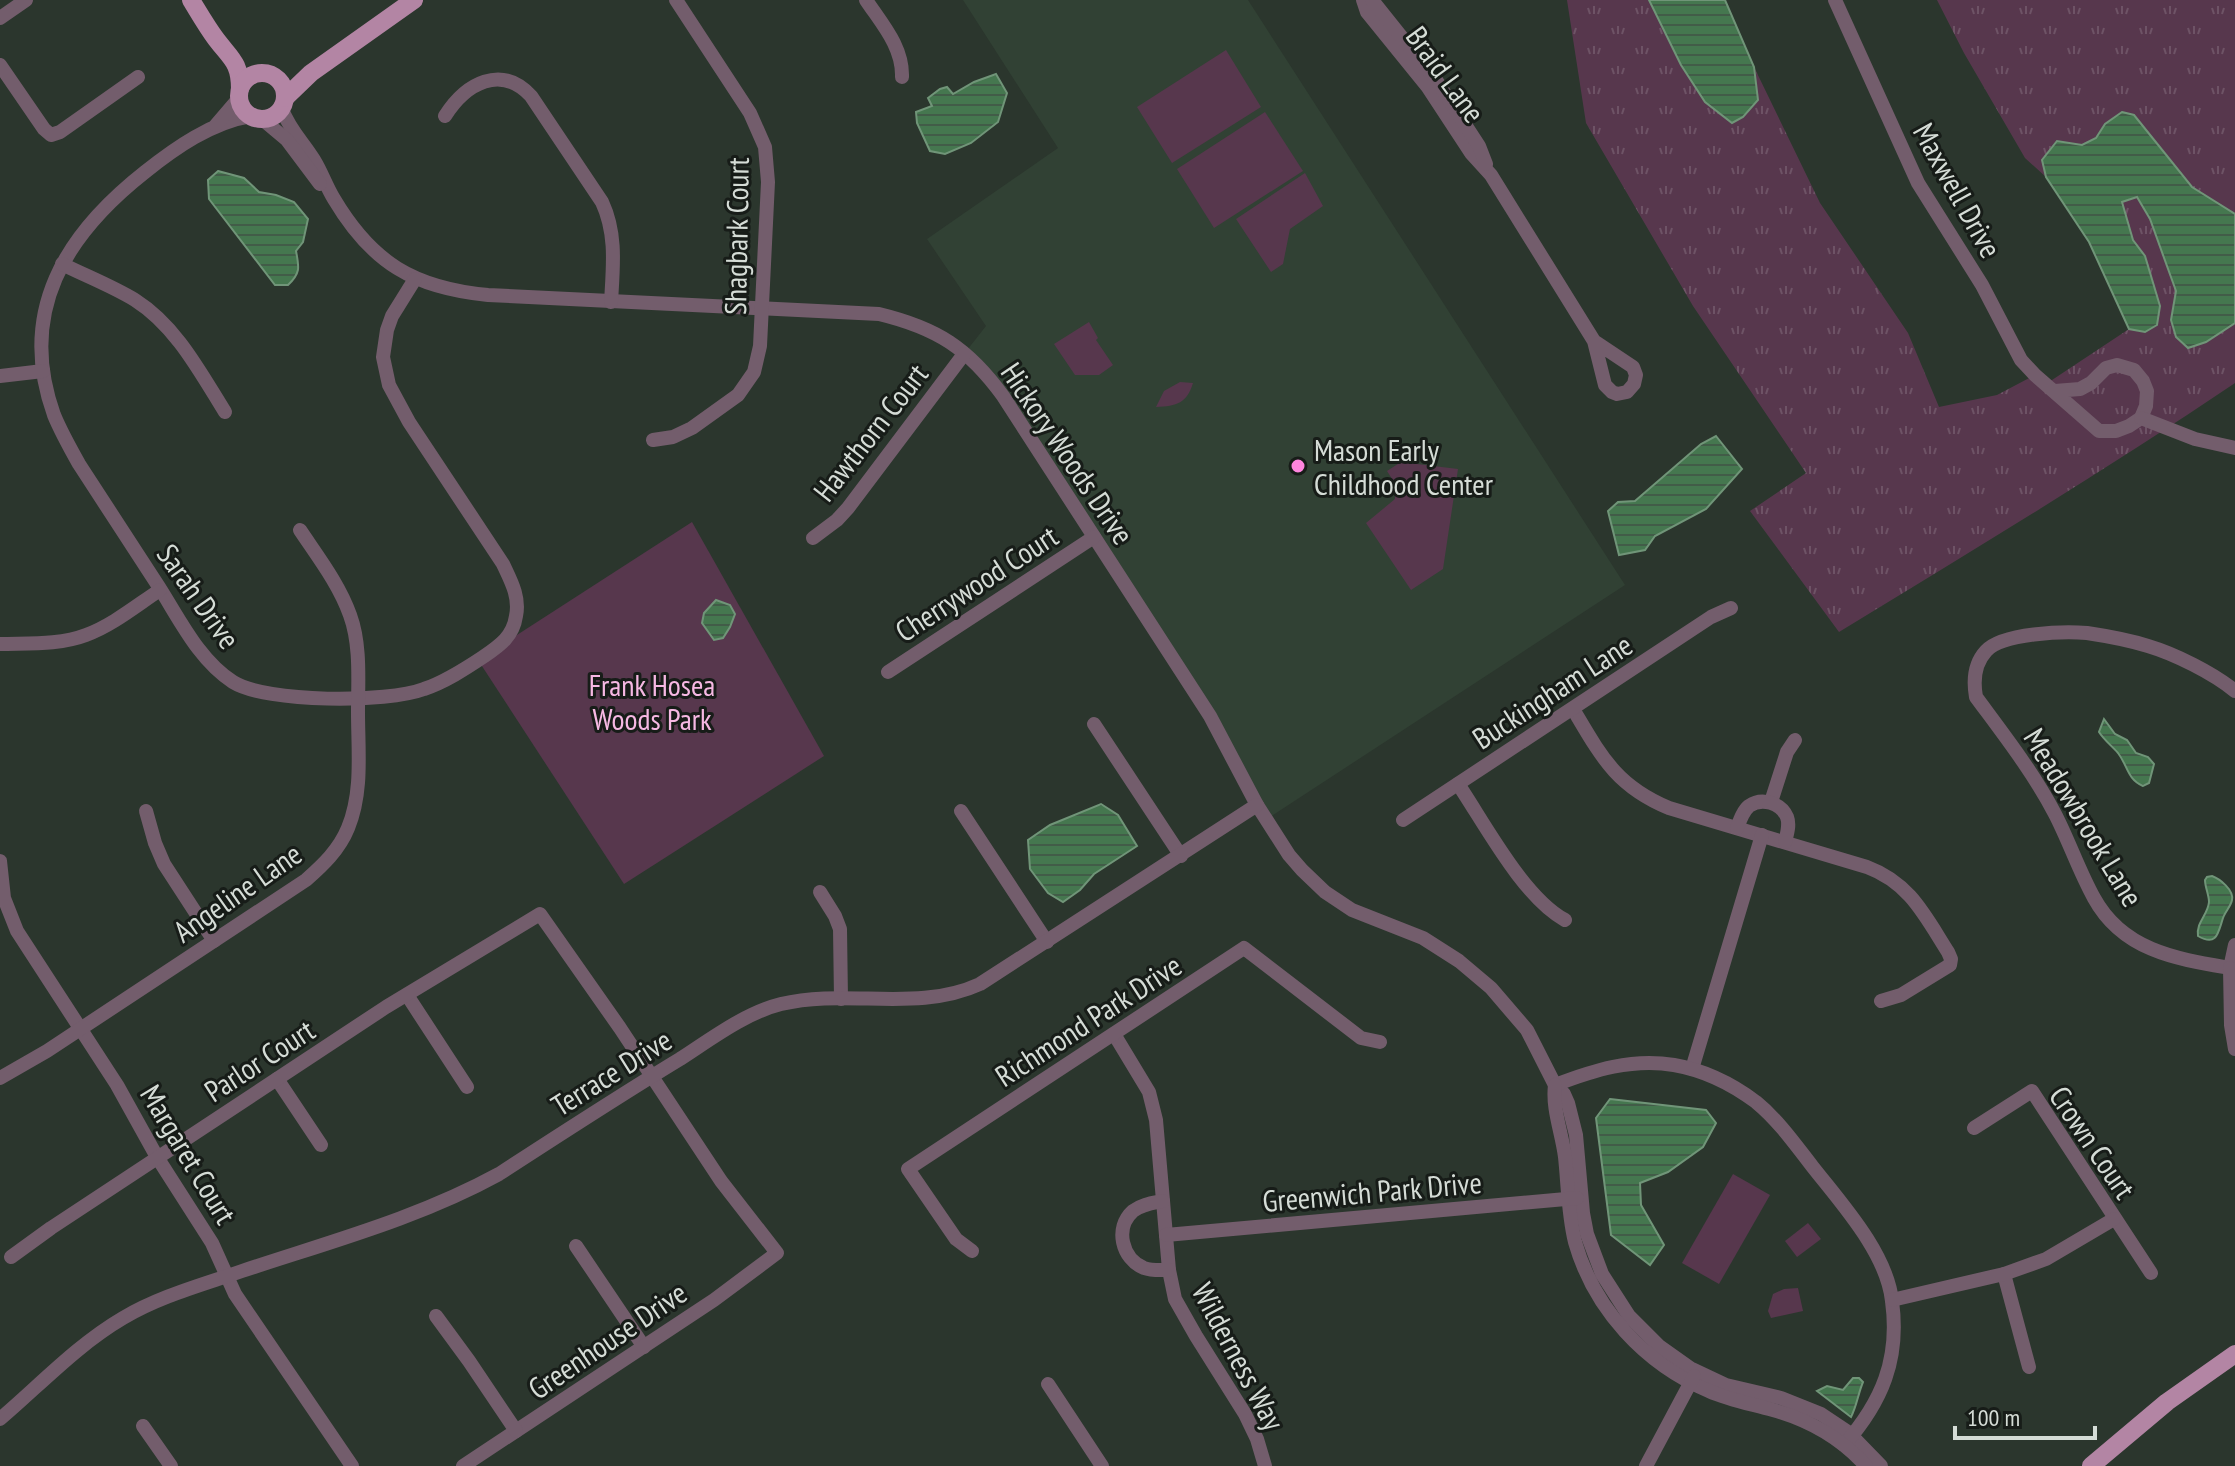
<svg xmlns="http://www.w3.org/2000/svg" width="2235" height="1466" viewBox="0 0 2235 1466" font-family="'PT Sans Narrow',sans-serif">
<defs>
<pattern id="grass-tufts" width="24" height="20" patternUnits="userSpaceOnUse" patternTransform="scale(2)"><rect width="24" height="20" fill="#57374d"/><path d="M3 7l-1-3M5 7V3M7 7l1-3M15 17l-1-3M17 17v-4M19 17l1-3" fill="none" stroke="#6e5366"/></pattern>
<pattern id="water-rules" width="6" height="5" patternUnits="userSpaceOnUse" patternTransform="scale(2)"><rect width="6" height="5" fill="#45774f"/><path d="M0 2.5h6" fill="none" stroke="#425c48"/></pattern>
</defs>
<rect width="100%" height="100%" fill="#2b362d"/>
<path fill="#314134" d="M963,0H1248L1625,585L1267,819L1220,734L1003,396L964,354L986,326L927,239L1058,148Z"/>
<path fill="url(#grass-tufts)" d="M1567,0H1725L1754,67L1820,203L1908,333L1939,407L1997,395L2035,375L2046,384L2129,329L2089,242L2046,177L2025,158L1964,53L1937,0H2235V383C2106,470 1972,551 1839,632L1750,511L1806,473L1693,306L1586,123Z"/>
<g fill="#57374d">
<path d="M1226,50L1261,107L1172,163L1137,107Z"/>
<path d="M1265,112L1303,171L1214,228L1177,169Z"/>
<path d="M1305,173L1323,206L1290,229L1283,264L1271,272L1236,219Z"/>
<path d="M1089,322L1098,338L1096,340L1113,365L1099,375H1075L1054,344Z"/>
<path d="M1180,382L1193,383C1187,403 1177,406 1156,407L1164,391Z"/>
<path d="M1401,462L1458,469L1443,569L1411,590L1366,523L1395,499L1394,482L1387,471Z"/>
<path d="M692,522L824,756L624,884L478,660Z"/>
<path d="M1733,1174L1770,1195L1719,1284L1682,1263Z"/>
<path d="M1808,1223L1821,1239L1797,1257L1785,1241Z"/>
<path d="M1798,1288L1803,1311L1771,1318L1768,1311L1773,1294L1784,1289Z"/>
</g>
<g fill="url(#water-rules)" stroke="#709578" stroke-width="2">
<path d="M1649,0H1725L1754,67L1758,100L1743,117L1732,123L1705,102L1681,65Z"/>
<path d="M996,74L1007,93L998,122L971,143L945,154L930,151L917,123L916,112L932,106L928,98L940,89L947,87L953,94L974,82Z"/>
<path d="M2122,112L2134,115L2192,187L2235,214V323L2206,342L2188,348L2176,337L2171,320L2176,291L2150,219L2137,197L2122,202L2133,240L2145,256L2160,306L2157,325L2145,332L2129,329L2089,242L2046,177L2042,160L2057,141L2082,145L2096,138L2105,124Z"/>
<path d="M218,171L244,178L259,192L276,195L294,202L308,219L303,242L296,251C299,267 301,273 288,285H275L209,199L208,180Z"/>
<path d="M1716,436L1742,469L1706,509L1655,536L1645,550L1619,555L1608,511L1618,502L1635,501L1701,444Z"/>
<path d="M716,600L730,605L735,614L730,627L723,638L714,640L702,623L704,613Z"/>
<path d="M2104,719L2115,734L2127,740L2136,753L2148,757L2154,764L2149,783L2143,786C2127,779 2128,766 2118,753C2112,746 2104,740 2099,732Z"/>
<path d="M1101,804L1118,815L1137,846L1094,874L1080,890L1063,902L1048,893L1030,869L1028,840L1050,825Z"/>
<path d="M2212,876C2220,879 2234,890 2232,900C2231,906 2225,912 2223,918C2218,933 2217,947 2198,936C2196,922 2208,915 2209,902C2209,895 2205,887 2205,880L2207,877Z"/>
<path d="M1610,1099L1706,1110L1716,1123L1703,1147L1668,1172L1640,1183L1641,1205L1664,1245L1650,1265L1611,1235L1596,1118Z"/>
<path d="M1853,1378H1859L1863,1382C1858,1394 1857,1405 1851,1417L1817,1391L1827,1386L1843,1390Z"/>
</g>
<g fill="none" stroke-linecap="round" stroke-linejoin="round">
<g stroke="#735d6c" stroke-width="14">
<path d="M866,0C882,24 903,47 902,77"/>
<path d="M1363,0L1367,12L1427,86L1471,153L1491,175L1594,341L1605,385L1612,392L1617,394L1627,392L1634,384L1636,375L1633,367L1594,341"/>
<path d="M1372,0L1436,80L1479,146L1486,164"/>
<path d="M1835,0L1918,183L1982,285L2021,360L2035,375L2099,431H2116L2129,426L2141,418L2146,406L2147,391L2143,381L2134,370L2117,365L2106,368L2091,383L2080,389L2055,391"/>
<path d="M0,18L26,0"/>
<path d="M0,65L44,129L51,135L60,132L138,77"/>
<path d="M282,109C289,129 303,142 314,160C322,173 326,186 334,199C372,263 414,288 488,295L879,314C937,328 968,348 1003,396L1210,716L1257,805L1289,855L1302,870L1325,892L1352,910L1423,938L1459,961L1491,988L1527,1030L1555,1085L1564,1094L1568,1103L1576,1135L1583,1213L1587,1234L1602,1274L1629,1316L1659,1346L1690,1368L1726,1385L1781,1398L1821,1414L1848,1432L1881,1466"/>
<path d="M251,116C212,122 175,148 145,172C65,235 17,312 54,415C61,432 70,448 79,464C106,505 132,546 159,587C180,620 199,660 233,682C267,703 387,703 424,689C445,682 465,669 483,657C499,646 513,637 516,616C520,597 511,581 503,564L409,422L389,385L383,357L387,330L392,316L415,279"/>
<path d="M445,116C466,83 501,64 531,96L602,202C617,234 613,267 611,302"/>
<path d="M262,119L287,140L320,184"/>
<path d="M216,125L240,97"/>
<path d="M62,264C86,276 112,286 135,300C176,326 200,372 225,412"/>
<path d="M0,376L43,371"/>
<path d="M2141,418L2195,439L2235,448"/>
<path d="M653,440L673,437L692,428L738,395L754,372L760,346L768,182L765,147L750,113L676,0"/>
<path d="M813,538L837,520L848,508L964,354"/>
<path d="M0,644C28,643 60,645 86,635C113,625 137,605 160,590"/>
<path d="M888,672L1094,537"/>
<path d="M2235,691C2213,673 2175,654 2148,646C2129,640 2107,636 2087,633C2064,631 2002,633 1986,651C1974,664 1973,680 1976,697C2004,735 2033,772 2055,814C2069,841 2079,871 2094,898C2123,951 2177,959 2230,968L2235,945"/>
<path d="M1573,709C1601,756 1616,786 1669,808L1867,867C1910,883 1925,916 1948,952L1951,959L1950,965L1901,995L1881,1001"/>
<path d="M1094,724L1181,856"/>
<path d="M1458,784C1485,824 1523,897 1565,920"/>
<path d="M1771,802L1787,752L1795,740"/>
<path d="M146,811L155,843L164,864L214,941"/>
<path d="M961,811L1047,942"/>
<path d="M1403,820L1711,617L1731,608"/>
<path d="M1737,828C1740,820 1743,811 1749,806C1762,797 1781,803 1787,817C1790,825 1787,834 1785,842"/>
<path d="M0,861L4,898L17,931L117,1085L157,1157L212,1243L235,1294L352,1466"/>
<path d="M820,892L835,916L840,929L841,999"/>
<path d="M2230,968L2231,1025L2235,1049"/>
<path d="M407,995L467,1087"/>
<path d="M1114,1034L1149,1092L1156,1120L1169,1270L1175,1299L1196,1336L1245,1414L1257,1439L1265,1466"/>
<path d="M1692,1069L1762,835"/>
<path d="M0,1078L47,1051L306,880C323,865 339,850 348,828C363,792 358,751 358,712C358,681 361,645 350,615C339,584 318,557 300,530"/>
<path d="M277,1079L321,1145"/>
<path d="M1555,1085C1594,1070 1632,1058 1674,1065C1703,1070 1732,1084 1756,1102C1778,1120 1795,1144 1812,1166C1841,1203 1887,1253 1892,1301C1900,1359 1882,1402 1844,1445"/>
<path d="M1555,1085C1552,1109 1562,1133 1565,1157C1568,1185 1568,1214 1575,1242C1594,1309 1645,1364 1709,1391C1729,1400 1752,1404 1773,1410C1809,1420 1841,1438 1866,1466"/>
<path d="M1974,1128L2032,1091L2151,1273"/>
<path d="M1163,1201C1153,1203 1142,1204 1133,1211C1114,1228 1122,1259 1144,1268C1152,1271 1161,1270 1169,1270"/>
<path d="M1166,1235L1577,1198"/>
<path d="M576,1246L644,1347"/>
<path d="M972,1251L956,1239L908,1169L1244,948L1361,1038L1380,1042"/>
<path d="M11,1257L51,1228L386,1007L540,914L620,1028L721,1181L777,1253L714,1300L463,1466"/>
<path d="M2004,1274L2029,1367"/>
<path d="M1892,1300L2004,1274L2046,1259L2114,1219"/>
<path d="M436,1316L469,1361L516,1431"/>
<path d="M1048,1384L1102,1466"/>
<path d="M0,1419C40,1385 77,1345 123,1318C160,1296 202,1285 242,1271C329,1242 419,1218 499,1174C559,1135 619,1096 680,1059C711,1039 745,1013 781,1004C847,988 917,1013 980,984L1257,805"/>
<path d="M143,1426L171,1466"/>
<path d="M1646,1466L1694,1376"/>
</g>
<g stroke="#b385a4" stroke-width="18">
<path d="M191,0C199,13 207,27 216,39C231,59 240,62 240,89"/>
<circle cx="262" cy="96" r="23"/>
<path d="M285,98L311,73L414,0"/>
<path d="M2091,1466L2167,1402L2235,1354"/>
</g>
</g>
<circle fill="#ff85de" stroke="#171c18" stroke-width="3" cx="1298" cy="466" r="8"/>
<g text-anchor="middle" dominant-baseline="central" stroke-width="6" stroke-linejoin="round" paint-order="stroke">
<g font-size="30" fill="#d5dcd6" stroke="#171c18">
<text transform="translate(1446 74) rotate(54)">Braid Lane</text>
<text transform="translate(1958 190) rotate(61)">Maxwell Drive</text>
<text transform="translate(736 236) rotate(-89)">Shagbark Court</text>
<text transform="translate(870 432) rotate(-52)">Hawthorn Court</text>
<text transform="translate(1068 453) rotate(56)">Hickory Woods Drive</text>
<text transform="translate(976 583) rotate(-33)">Cherrywood Court</text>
<text transform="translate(199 596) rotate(55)">Sarah Drive</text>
<text transform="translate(1552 691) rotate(-33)">Buckingham Lane</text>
<text transform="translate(2084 817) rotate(59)">Meadowbrook Lane</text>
<text transform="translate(237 892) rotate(-35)">Angeline Lane</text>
<text transform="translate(1088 1020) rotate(-33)">Richmond Park Drive</text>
<text transform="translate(259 1060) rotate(-33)">Parlor Court</text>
<text transform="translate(611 1072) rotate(-32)">Terrace Drive</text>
<text transform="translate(2093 1142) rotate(56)">Crown Court</text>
<text transform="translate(189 1154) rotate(59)">Margaret Court</text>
<text transform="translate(1372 1191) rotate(-5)">Greenwich Park Drive</text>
<text transform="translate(607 1340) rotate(-34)">Greenhouse Drive</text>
<text transform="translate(1239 1356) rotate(62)">Wilderness Way</text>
</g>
<g font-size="30" fill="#d5dcd6" stroke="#171c18" text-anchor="start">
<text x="1314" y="449">Mason Early<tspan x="1314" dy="34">Childhood Center</tspan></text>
</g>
<g font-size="30" fill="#f6b8e3" stroke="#171c18">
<text x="652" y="684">Frank Hosea<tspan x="652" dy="34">Woods Park</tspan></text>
</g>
</g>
<path d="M1955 1426v12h140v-12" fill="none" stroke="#d5dcd6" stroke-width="4"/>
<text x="1967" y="1426" font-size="24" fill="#d5dcd6" stroke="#171c18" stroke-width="6" paint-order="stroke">100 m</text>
</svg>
